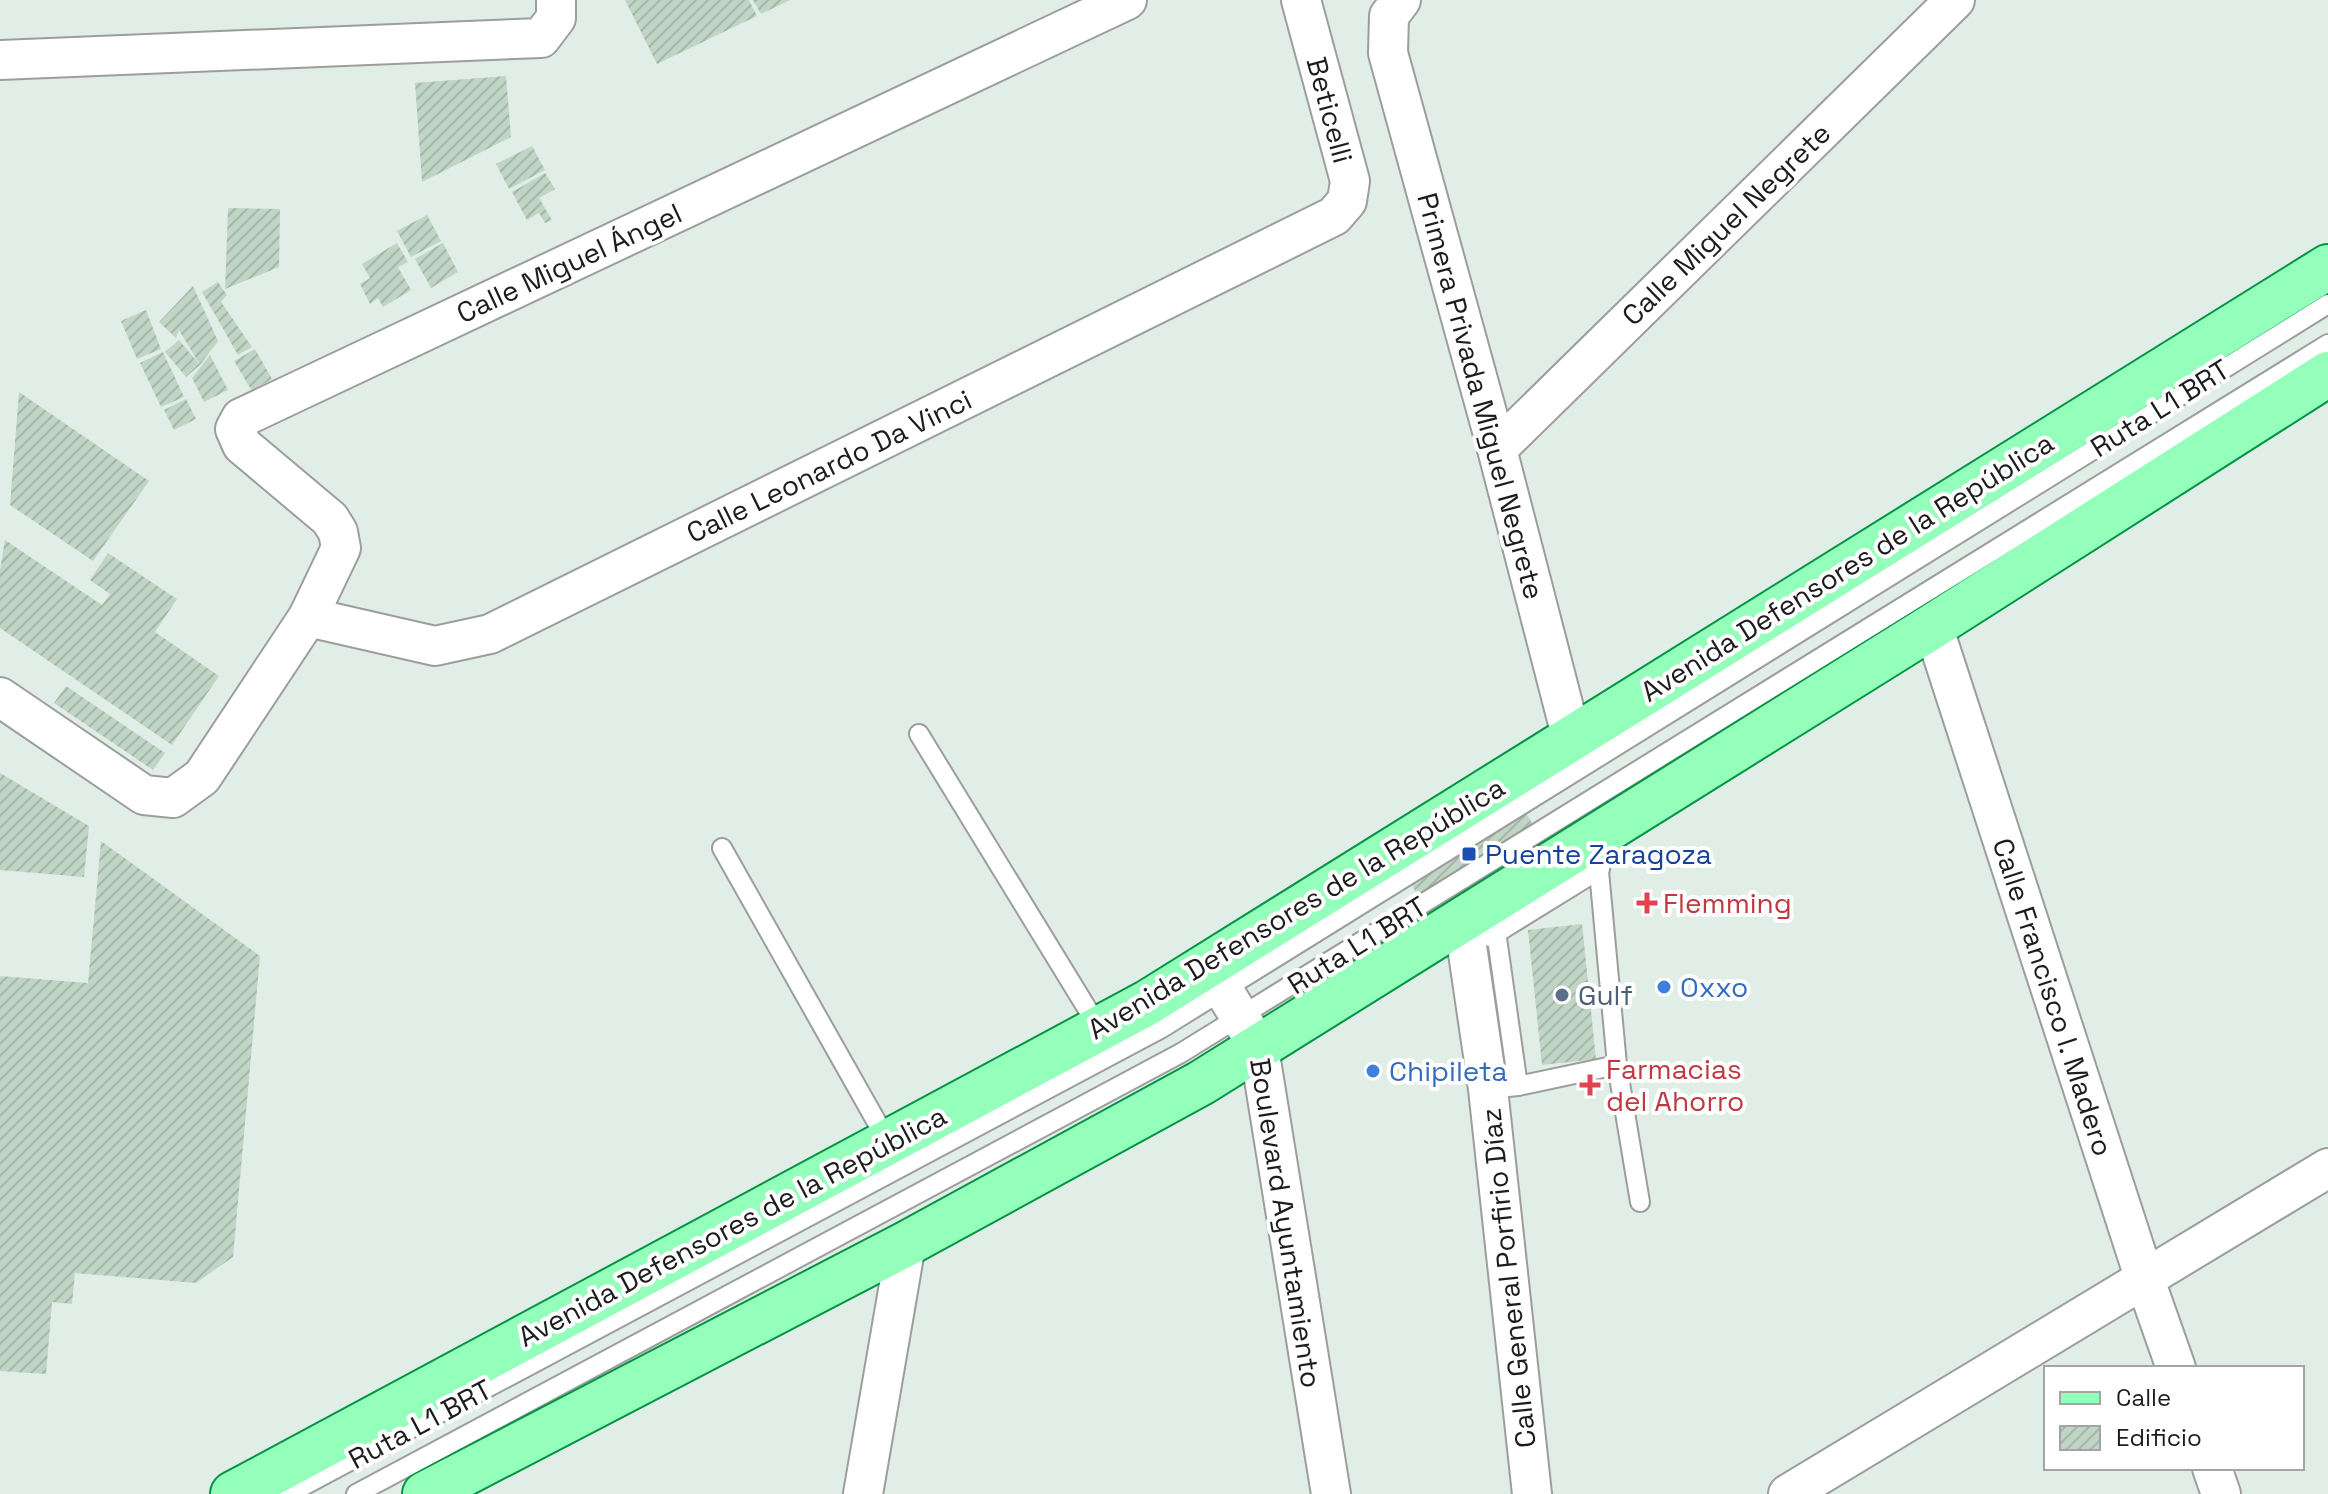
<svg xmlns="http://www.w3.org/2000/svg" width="2328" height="1494" viewBox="0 0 2328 1494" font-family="'Space Grotesk',sans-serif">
<defs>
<pattern id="building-hatch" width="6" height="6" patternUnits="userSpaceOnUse" patternTransform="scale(2)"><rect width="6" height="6" fill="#c1d5c5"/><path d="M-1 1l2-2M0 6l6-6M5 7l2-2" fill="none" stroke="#a5b6a9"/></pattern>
</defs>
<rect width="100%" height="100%" fill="#e0eee7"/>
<g fill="url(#building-hatch)">
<path d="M625,0H749L757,16L657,64Z"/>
<path d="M753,0H790L761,14Z"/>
<path d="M506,76L511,137L422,182L415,83Z"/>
<path d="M532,146L545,170L509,189L496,164Z"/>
<path d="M545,173L555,189L539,198L552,220L545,223L539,213L527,220L512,192Z"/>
<path d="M228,208L280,209L279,267L225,289Z"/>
<path d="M427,215L441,241L411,257L397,231Z"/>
<path d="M397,243L408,262L398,267L411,290L383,307L378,298L370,304L360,284L370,278L362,264Z"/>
<path d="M443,243L458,272L431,288L415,259Z"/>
<path d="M218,282L227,295L221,302L252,347L238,355L202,292Z"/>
<path d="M193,286L218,341L200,365L179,330L176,338L159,322Z"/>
<path d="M146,310L161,349L137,359L121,321Z"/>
<path d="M179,340L200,365L186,377L165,352Z"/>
<path d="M255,349L272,379L252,391L234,361Z"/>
<path d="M163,352L184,397L161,407L140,363Z"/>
<path d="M210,355L228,390L204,402L192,378Z"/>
<path d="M19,392L149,481L93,561L10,505Z"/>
<path d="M186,399L196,419L174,430L164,410Z"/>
<path d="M5,540L102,605L110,594L90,580L108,553L177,599L155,632L219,676L172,745L0,628V570Z"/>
<path d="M66,686L165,753L153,770L54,703Z"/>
<path d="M0,773L89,826L84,877L0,870Z"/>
<path d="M1524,810L1536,829L1421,901L1410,882Z"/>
<path d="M101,841L260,956L233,1257L196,1283L75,1273L72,1304L52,1302L46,1374L0,1371V976L88,983Z"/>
<path d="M1582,924L1596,1059L1542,1065L1528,930Z"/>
</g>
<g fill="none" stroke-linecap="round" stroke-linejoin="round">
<g stroke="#9d9d9d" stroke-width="22">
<g id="lane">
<path d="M919,734L1099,1028"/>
<path d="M722,848L888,1142"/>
<path d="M1492,903L1518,1086"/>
<path d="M1490,937L1600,869"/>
<path d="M1617,1065L1640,1202"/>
<path d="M1488,1089L1518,1086L1617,1065L1596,839"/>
<path d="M288,1494L1162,1028L2328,304"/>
<path d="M356,1494L1181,1053L2328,344"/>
</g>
</g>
<g stroke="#9d9d9d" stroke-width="42">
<g id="street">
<path d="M1401,0L1389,16L1388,53L1497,449L1572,739"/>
<path d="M0,60L541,38L556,18V0"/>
<path d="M1497,449L1955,0"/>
<path d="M308,617L435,646L490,634L1334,216L1347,201L1350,181L1301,0"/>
<path d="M1933,626L2145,1280L2176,1368"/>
<path d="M0,697L144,795L173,798L202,777L308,617L341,548L338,532L330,519L242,445L235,429L241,418L1127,0"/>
<path d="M1463,919L1488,1089L1532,1494"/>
<path d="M1208,965L1259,1048L1331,1494"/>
<path d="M2212,1468L2221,1494"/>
<path d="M863,1494L906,1244"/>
<path d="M1788,1494L2328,1168"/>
</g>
</g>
<g stroke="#009344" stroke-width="48">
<g id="primary">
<path d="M233,1494L1147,1003L2328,267"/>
<path d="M425,1494L906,1244L1201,1083L1933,626L2328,374"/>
</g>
</g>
<use href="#lane" stroke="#fff" stroke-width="18"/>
<use href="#street" stroke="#fff" stroke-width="38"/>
<use href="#primary" stroke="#94ffbb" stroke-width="44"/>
</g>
<rect fill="#1a4fb4" stroke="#fff" stroke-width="3" x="1461" y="846" width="16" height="16" rx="4"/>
<g fill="#e0444e" stroke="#fff" stroke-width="3">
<path d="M1643 891h8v8h8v8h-8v8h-8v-8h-8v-8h8z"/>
<path d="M1586 1073h8v8h8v8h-8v8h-8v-8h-8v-8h8z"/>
</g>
<g fill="#3f7fe0" stroke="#fff" stroke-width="3">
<circle cx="1664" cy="987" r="8"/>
<circle cx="1373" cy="1071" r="8"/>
</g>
<circle fill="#5c6f8a" stroke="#fff" stroke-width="3" cx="1562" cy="995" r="8"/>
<g text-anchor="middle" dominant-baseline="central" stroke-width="8" stroke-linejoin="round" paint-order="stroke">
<g font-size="28" fill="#1c1c1c" stroke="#fff">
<text transform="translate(1330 110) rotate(75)">Beticelli</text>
<text transform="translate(1726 224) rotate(-44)">Calle Miguel Negrete</text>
<text transform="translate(569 263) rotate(-25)">Calle Miguel Ángel</text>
<text transform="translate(1481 396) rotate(75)">Primera Privada Miguel Negrete</text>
<text transform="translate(2160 408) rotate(-32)">Ruta L1 BRT</text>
<text transform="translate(829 466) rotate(-26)">Calle Leonardo Da Vinci</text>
<text transform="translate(1847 567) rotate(-32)">Avenida Defensores de la República</text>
<text transform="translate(1296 908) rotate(-31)">Avenida Defensores de la República</text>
<text transform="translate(1357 945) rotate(-32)">Ruta L1 BRT</text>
<text transform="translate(2053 997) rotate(72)">Calle Francisco I. Madero</text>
<text transform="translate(1286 1223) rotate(81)">Boulevard Ayuntamiento</text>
<text transform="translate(732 1226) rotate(-28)">Avenida Defensores de la República</text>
<text transform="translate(1508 1278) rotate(-96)">Calle General Porfirio Díaz</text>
<text transform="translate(420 1424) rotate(-28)">Ruta L1 BRT</text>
</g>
<g font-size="28" fill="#164399" stroke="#fff" text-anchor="start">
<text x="1485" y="854">Puente Zaragoza</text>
</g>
<g font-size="28" fill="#be3a42" stroke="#fff" text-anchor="start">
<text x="1663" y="903">Flemming</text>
<text x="1606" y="1069">Farmacias<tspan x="1606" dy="32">del Ahorro</tspan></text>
</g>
<g font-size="28" fill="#366cbe" stroke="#fff" text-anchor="start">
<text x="1680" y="987">Oxxo</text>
<text x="1389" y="1071">Chipileta</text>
</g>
<g font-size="28" fill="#4e5e75" stroke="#fff" text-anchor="start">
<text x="1578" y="995">Gulf</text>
</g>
</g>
<rect x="2044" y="1366" width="260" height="104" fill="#ffffff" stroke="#a4a4a4" stroke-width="2"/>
<rect x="2060" y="1392" width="40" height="12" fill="#94ffbb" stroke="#a4a4a4" stroke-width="2"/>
<text x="2116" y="1406" font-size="24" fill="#1c1c1c">Calle</text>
<rect x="2060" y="1426" width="40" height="24" fill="url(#building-hatch)" stroke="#a4a4a4" stroke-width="2"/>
<text x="2116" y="1446" font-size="24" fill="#1c1c1c">Edificio</text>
</svg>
